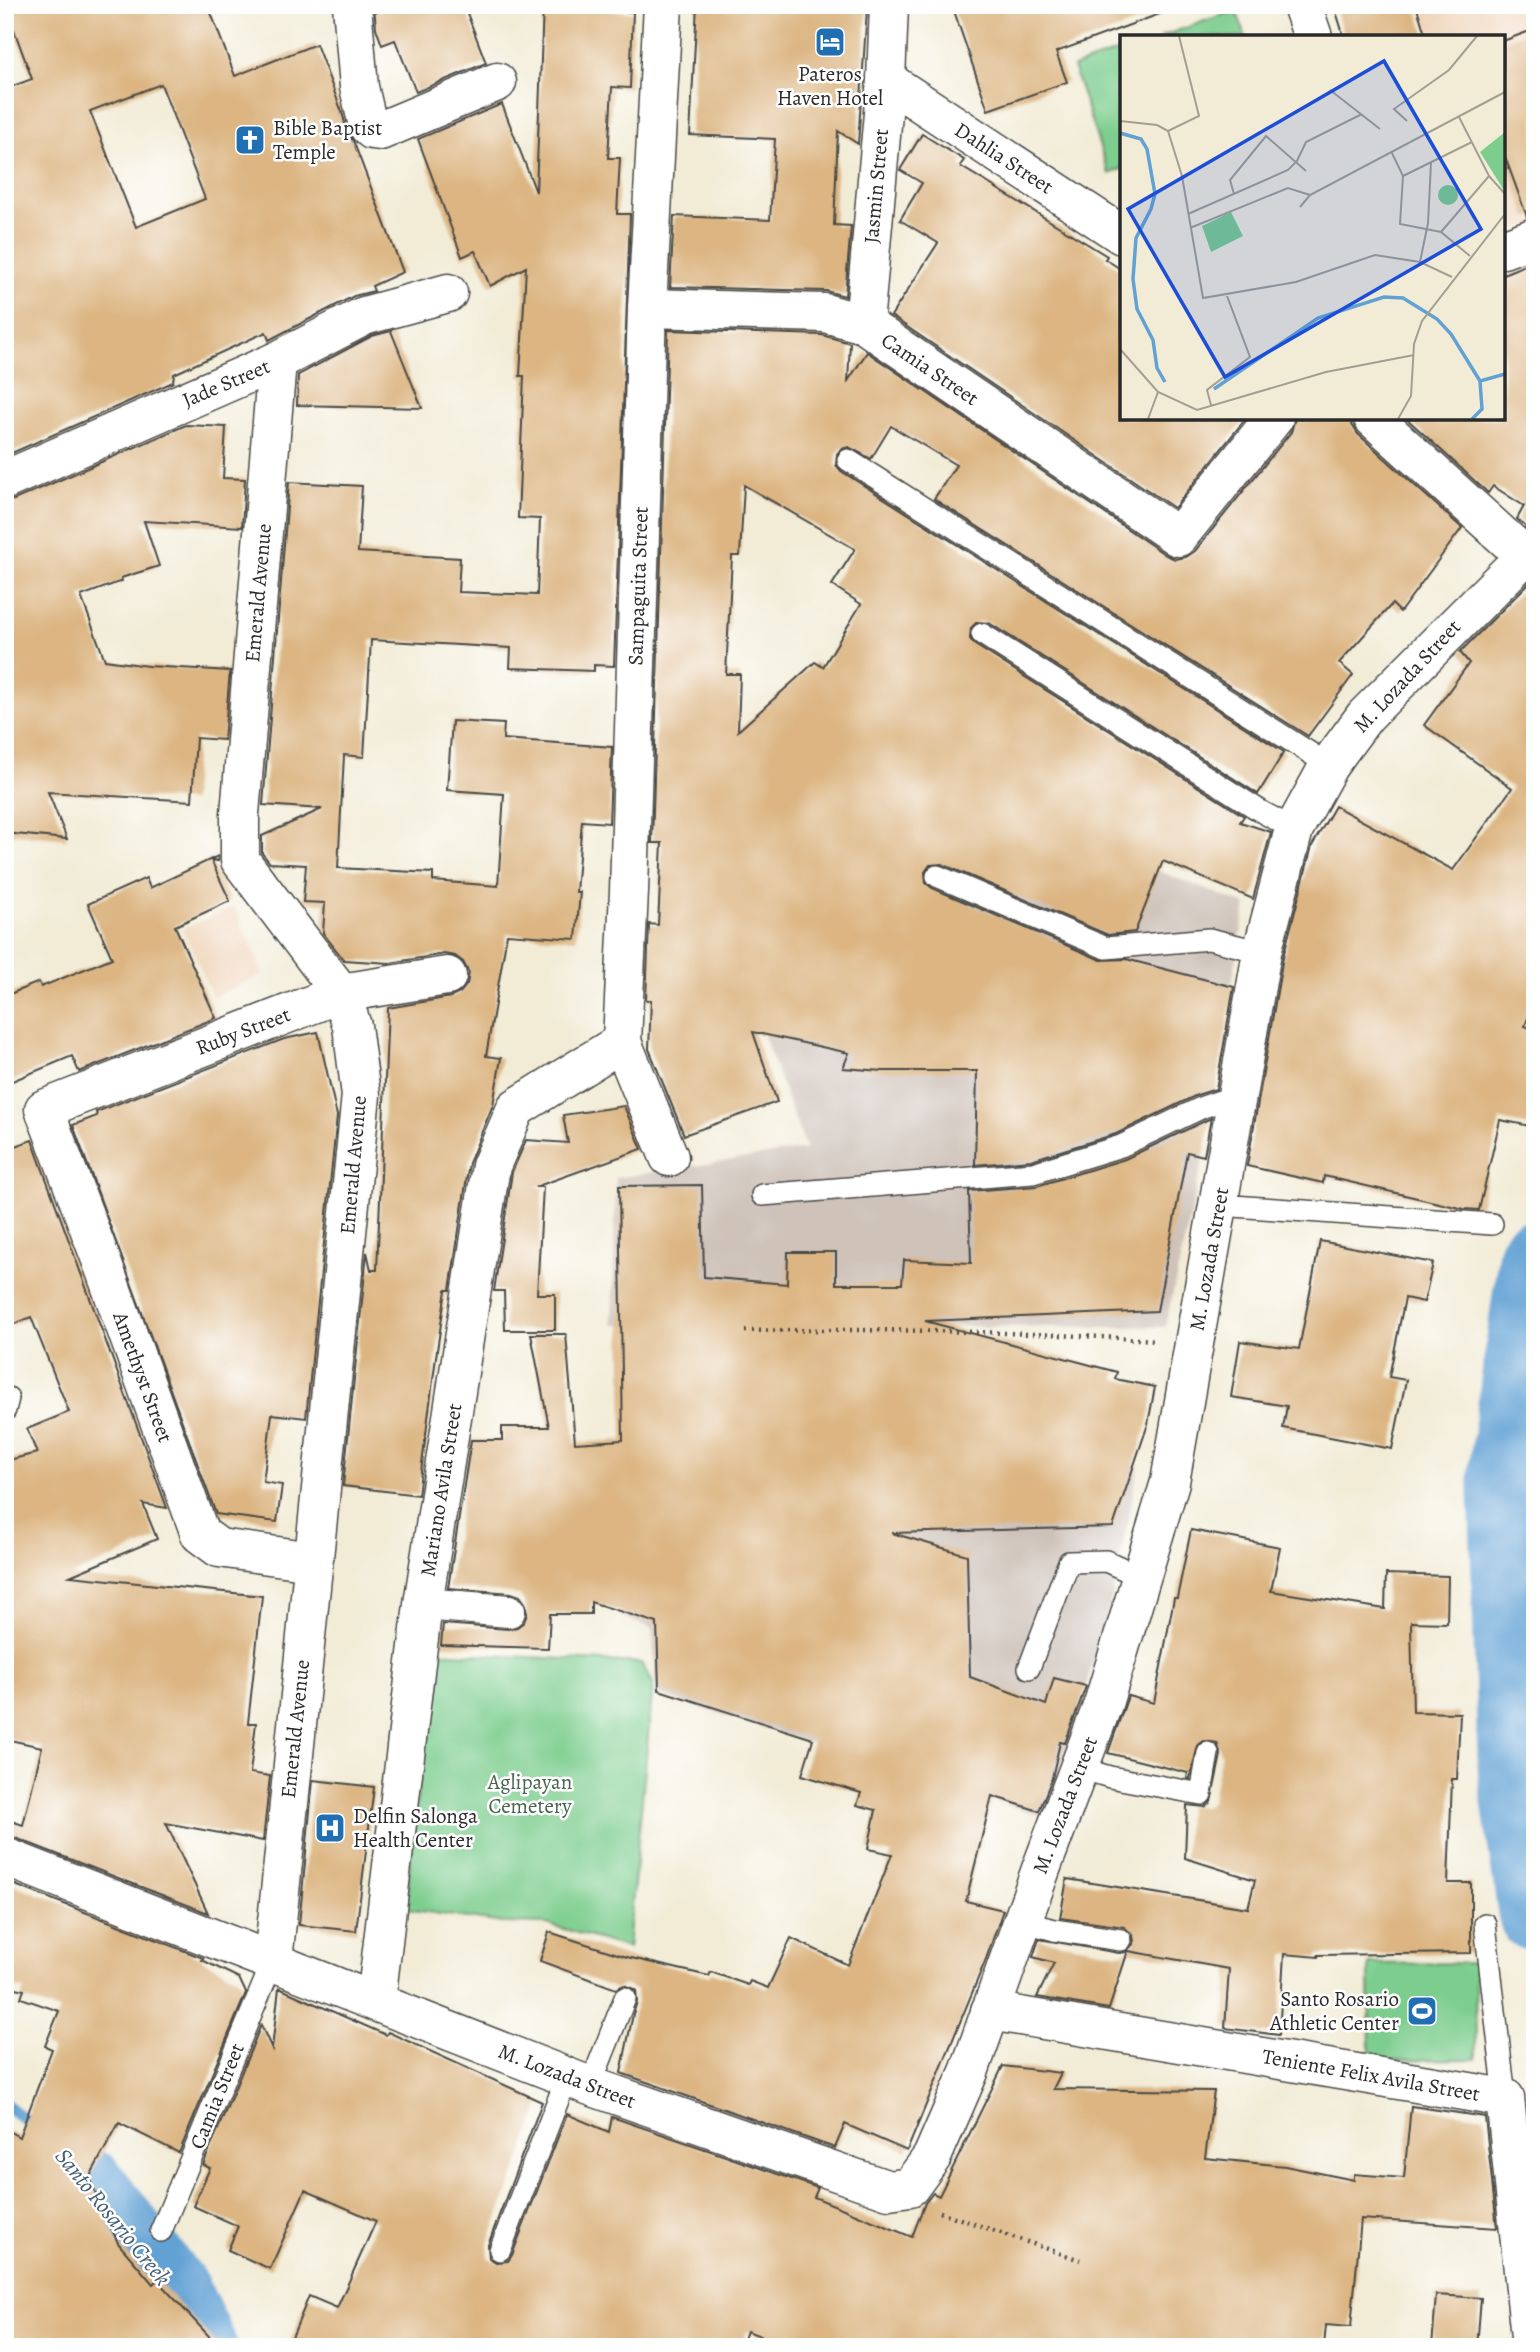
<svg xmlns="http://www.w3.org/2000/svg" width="1540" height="2352" viewBox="0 0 1540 2352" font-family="Alegreya,serif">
<rect width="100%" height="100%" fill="#fff"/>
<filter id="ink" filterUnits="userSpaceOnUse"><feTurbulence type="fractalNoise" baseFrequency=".0143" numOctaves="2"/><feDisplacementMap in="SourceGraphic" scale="14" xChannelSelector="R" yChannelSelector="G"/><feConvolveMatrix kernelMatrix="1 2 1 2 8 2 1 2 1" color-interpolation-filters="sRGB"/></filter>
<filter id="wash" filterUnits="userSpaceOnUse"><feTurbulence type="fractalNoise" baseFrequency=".00686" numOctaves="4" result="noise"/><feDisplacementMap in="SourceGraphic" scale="28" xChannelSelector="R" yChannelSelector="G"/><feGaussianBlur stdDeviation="1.57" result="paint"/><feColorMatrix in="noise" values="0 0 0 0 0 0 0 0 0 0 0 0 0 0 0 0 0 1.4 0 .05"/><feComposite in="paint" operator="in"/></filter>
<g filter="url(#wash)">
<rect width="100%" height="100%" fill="#f2ecd7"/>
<g fill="#f0d6bc">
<path d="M1535,5V228L1503,229V37H1431L1419,6Z"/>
<path d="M234,907L264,974L213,997L183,929Z"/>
</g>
<g fill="#cec2b9">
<path d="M755,714L1246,905L1215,1077L1203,1159L1165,1327L612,1325L616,1178L806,1149L755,1013Z"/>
<path d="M1069,1456L1139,1465L1113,1593L1048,1818L657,1694L652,1629L621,1616L617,1471Z"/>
</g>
<g fill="#7dcd8e" stroke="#547c5c" stroke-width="2">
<path d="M1236,10L1246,37H1160Z"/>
<path d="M1122,50V169L1109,174L1073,67Z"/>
<path d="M433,1652L641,1663L653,1683L628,1948L547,1924L503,1923L405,1909Z"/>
<path d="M1475,1963L1476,2059L1370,2060L1369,1964Z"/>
</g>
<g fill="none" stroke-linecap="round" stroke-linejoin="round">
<path stroke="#62a1d4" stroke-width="12" d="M5,2104L38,2130"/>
<g stroke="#62a1d4" stroke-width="74">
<path d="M1535,1256L1505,1474L1515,1776L1535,1915"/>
<path d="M91,2187L174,2293L200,2347"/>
</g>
</g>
<g id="blocks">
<g fill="#dcb582" fill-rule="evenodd">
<path d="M5,5H208L235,76L316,44L342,112L347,131L354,143L403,272L372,286L374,291L354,296L269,340L266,332L174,374L173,382L5,456V89L32,79ZM161,84L205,199L136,227L90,111Z"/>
<path d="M374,5H478V8L467,13L486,63L416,92L395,40L382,45L376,28Z"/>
<path d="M543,5H608L609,11L633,12L630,88L612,87L608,158H620L617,214H630L614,666L594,665V671L510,668L511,648L371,640L364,757L344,755L338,868L433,873V881L498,886L504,794L447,790L452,721L504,724L503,739L612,747L609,823L582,821L576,892H580L576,939L507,934L486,1056L501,1058L493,1105L469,1163L450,1290H446L436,1357L418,1495L343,1486L367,1252L371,1270H377L388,1008L451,997L460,993L467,984L469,973L463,962L455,956L444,954L390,963L344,960L323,933L325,903L303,902L306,865L270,863L262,853V836L322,809L263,805L289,482L362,486L358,552L460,558L458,592L537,595L540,519L518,518L524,376H520L526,267L490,286L475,251L462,257L418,139L502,104L536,192Z"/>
<path d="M697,5H807L867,9L858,144L838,131L834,225L851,226L845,296L826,291L670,287L674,216L770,220L775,139L690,135Z"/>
<path d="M952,5H1172L1173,9L1056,52L1067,82L988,110Z"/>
<path d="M1334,5H1416L1426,37H1344Z"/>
<path d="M1535,29V216L1527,217L1503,151V41Z"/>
<path d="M922,134L964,160L960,166L1107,256L1105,259L1122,270V418H1246L1174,508L891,316L938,243L900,220L922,183L900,170Z"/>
<path d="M1535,261V525L1526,527L1517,519L1524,506L1493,486L1488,493L1406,418H1503V274Z"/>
<path d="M668,330L822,335L850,343L848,381L867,352L1166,555L1175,559L1186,557L1195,551L1291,432L1295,418H1352V425L1358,434L1462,528L1400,612L1392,604L1339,663L1353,675L1308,736L934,499L956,465L891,426L871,459L849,447L841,449L837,454L836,465L841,471L1284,752L1258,794L989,623L977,622L971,628L970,639L975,645L1244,816L1240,822L1271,832L1253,899L1163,861L1135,932L1108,935L942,864L930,865L925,872L926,883L932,888L1101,960L1126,959L1234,987L1216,1089L1197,1095L1116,1134L1031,1160L975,1165L977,1071H883L843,1068L849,1053L753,1032L777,1102L684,1135L649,1049L651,1000H646L649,924L658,925L662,843H652ZM744,485L855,549L832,585L861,604L823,667L815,662L738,731L740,674H726L732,556H740Z"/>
<path d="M391,331L422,408L297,405L298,375L372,336Z"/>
<path d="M186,425L226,427L223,478L245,479L242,527L144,521L159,566L121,578L122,581L81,596L105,660L148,666L230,671L224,740L196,738L192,801L48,792L67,839L5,833V501L14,500Z"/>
<path d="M1535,577V1000L1525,1026L1535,1030V1127L1500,1120L1479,1210L1464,1209L1324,1176L1323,1183L1247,1166L1283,957L1312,846L1335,806L1453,870L1512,788L1424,725L1469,663L1460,652Z"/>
<path d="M218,856V861L211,860L230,901L175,926L216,1018L79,1072L72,1056L5,1084V996L39,982L41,987L112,958L88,904L146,878L150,888Z"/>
<path d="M318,1032L337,1116L306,1418L272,1414L263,1482L282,1485L277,1522L216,1514L73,1125L97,1116L96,1112L284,1039Z"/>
<path d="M624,1106L642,1149L535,1187H543L537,1294H555V1330H505L504,1291H494L512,1172L526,1140L568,1143L563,1115Z"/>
<path d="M1211,1118L1204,1156L1187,1152L1157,1311L925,1321L1117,1372L1115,1379L1155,1387L1148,1424L1113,1527L892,1533L967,1555L970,1677L1046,1705L1054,1678L1086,1686L1065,1743L1060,1742L1052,1778L1039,1811L992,1796L966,1901L1003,1910L986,1959L907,2151L845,2124L835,2148L621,2073L633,2014L637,2002L636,1990L624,1985L616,1989L540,1961L549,1932L627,1957L709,1976L711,1972L748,1985L750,1981L768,1988L791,1938L848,1965L892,1854L868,1849L876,1810L857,1805L861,1793L802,1775L813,1739L659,1690L657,1623L591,1602V1614H550L548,1648L441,1645L443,1624L508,1629L517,1627L524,1622L527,1613L525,1603L520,1596L511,1593L448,1588L471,1440H502V1427H549L531,1334H566L575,1443L623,1440L619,1186L702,1185L704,1277L787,1284L788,1252H836V1284H902L904,1260L971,1263L969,1191L1037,1186L1125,1159Z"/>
<path d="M32,1140L167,1508L143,1504L157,1539L70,1576L262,1596L248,1723H256L250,1773L270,1776L263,1841L166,1823L208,1913L13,1837L5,1836V1819L23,1825L42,1747L5,1739V1461L37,1453L27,1429L69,1412L31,1317L5,1328V1150Z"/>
<path d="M1320,1241L1433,1263L1424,1302L1405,1298L1389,1377L1406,1380L1392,1449L1283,1428L1287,1406L1231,1397L1240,1341L1299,1349Z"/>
<path d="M1191,1530L1280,1547L1271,1591L1385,1609L1386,1574L1448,1576L1447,1623L1411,1622L1413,1712L1460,1713L1457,1779H1452L1448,1883H1471V1953L1318,1955V1957L1284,1954L1279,2035L1225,2028L1229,1969L1128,1951L1109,2009L1037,1997L1054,1963L1033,1957L1039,1939L1119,1953L1126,1952L1134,1943L1133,1935L1124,1927L1060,1918L1067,1879L1248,1908L1255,1880L1185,1858L1187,1805L1205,1807L1211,1802L1221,1755L1217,1743L1204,1741L1198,1745L1190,1779L1187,1778L1188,1773L1108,1753L1128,1696L1154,1703L1174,1598H1177Z"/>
<path d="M313,1780L374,1787L356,1931L299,1925Z"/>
<path d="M5,1881L203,1958L202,1960L239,1978L246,1993L179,2153L119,2123L89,2178L118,2243L153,2284L157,2280L219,2347H5V2129L19,2137L52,2049L45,2046L59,2011L21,1998L24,1990L5,1985Z"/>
<path d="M279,1988L386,2035L388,2032L542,2102L488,2245L489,2258L496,2262L508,2261L512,2255L567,2114L609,2132L612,2117L818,2188L814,2197L912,2237L925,2203L933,2193L939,2196L1003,2066L1061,2073L1053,2089L1214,2091L1205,2158L1285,2166L1354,2180V2174L1404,2178L1411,2106L1485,2117L1497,2228L1361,2219L1351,2327L1326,2325L1324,2347H826L795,2338L790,2347L747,2331L741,2347H288L309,2296L337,2308L376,2221L305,2190L270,2269L228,2250L238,2226L193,2206L210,2168L203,2165L261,2025L272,2049Z"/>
<path d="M1436,2295L1481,2298L1477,2347H1432Z"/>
</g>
</g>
</g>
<g filter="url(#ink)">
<use href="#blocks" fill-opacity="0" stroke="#494845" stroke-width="2"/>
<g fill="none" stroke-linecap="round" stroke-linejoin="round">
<g stroke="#494845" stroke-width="24">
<g id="service">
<path d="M848,460L1329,765"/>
<path d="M982,634L1262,812L1294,829"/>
<path d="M937,876L1106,948L1209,939L1262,952"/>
<path d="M762,1195L1033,1173L1121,1146L1203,1107L1235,1096"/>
<path d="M1219,1205L1492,1224"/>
<path d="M5,1410L8,1398"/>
<path d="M1029,1668L1069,1562L1106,1561L1141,1577"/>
<path d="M1079,1768L1110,1777L1201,1794L1208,1753"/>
<path d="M1022,1921L1054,1930L1121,1940"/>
<path d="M1485,1924L1505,2098"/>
<path d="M590,2086L625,1998"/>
<path d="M161,2231L273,1961"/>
<path d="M500,2250L567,2077"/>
</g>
</g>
<g stroke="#494845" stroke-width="34">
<path id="pedestrian" d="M423,1604L509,1611"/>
</g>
<g stroke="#494845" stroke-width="41">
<g id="minor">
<path d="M352,5L359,87L368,126L372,130L380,131L497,82"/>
<path d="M663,5L647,308L629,891L622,1042L669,1157"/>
<path d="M1302,5L1313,37"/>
<path d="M886,80L1122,235"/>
<path d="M1503,249L1535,237"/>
<path d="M647,308L825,313L864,324L1178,537L1274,418"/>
<path d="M864,324L886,80L889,5"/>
<path d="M1373,418L1524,555"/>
<path d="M5,480L277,361L364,316L448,293"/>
<path d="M313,1561L219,1548L200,1534L103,1265L44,1109L341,993L447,976"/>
<path d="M273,1961L361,1095L352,1026L341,993L240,860V814L277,361"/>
<path d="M376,2001L423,1604L491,1166L516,1108L622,1042"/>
<path d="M990,2011L1505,2098L1531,2347"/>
</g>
</g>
<g stroke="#494845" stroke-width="41">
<path id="tertiary" d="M5,1857L590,2086L889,2190L910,2187L932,2157L969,2072L1041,1869L1103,1704L1170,1482L1262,952L1294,829L1329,765L1365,716L1535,546"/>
</g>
<g stroke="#494845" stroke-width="4.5" stroke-dasharray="2 5" stroke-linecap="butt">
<path d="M745,1331C882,1328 1019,1332 1156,1340"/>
<path d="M940,2212L1080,2260"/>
</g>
<use href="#service" stroke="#fff" stroke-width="21"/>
<use href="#pedestrian" stroke="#fff" stroke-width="32"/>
<use href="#minor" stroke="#fff" stroke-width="38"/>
<use href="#tertiary" stroke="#fff" stroke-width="38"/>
</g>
</g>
<defs>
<g id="hotel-square" transform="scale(1.575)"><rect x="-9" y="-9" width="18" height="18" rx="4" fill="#1f6fb2" stroke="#fff"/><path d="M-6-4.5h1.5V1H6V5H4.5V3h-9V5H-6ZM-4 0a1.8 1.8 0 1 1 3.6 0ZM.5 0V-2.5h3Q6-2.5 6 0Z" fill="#fff"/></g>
<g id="church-square" transform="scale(1.575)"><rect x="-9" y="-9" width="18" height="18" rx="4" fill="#1f6fb2" stroke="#fff"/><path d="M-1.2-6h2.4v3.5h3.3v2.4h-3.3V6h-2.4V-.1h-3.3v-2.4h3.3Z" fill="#fff"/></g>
<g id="hospital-square" transform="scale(1.575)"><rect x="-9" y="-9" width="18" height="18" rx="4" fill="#1f6fb2" stroke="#fff"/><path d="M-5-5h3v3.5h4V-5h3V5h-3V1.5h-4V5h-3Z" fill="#fff"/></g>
<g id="stadium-square" transform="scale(1.575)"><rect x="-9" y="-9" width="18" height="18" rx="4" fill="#1f6fb2" stroke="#fff"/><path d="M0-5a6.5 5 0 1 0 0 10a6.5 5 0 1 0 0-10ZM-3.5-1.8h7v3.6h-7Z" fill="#fff"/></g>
</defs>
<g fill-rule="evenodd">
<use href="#hotel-square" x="830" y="42"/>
<use href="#church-square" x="250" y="140"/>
<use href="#hospital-square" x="330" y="1828"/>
<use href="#stadium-square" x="1422" y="2011"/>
</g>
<g text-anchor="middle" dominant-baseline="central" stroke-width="5" stroke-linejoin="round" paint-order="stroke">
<g font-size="21" fill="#2b2b2b" stroke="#fff" text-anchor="start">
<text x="830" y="74" text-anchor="middle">Pateros<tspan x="830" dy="24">Haven Hotel</tspan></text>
<text x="273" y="128">Bible Baptist<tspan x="273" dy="24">Temple</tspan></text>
<text x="353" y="1816">Delfin Salonga<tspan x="353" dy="24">Health Center</tspan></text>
<text x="1399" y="1999" text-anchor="end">Santo Rosario<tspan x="1399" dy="24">Athletic Center</tspan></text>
</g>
<g font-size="21" fill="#2b2b2b" stroke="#fff">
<text transform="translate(1004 158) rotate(33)">Dahlia Street</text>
<text transform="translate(876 186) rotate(-85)">Jasmin Street</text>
<text transform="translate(930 369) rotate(34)">Camia Street</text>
<text transform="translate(226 383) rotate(-23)">Jade Street</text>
<text transform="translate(638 586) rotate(-88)">Sampaguita Street</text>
<text transform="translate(258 593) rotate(-85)">Emerald Avenue</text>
<text transform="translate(1407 676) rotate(-47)">M. Lozada Street</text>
<text transform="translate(243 1031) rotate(-21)">Ruby Street</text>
<text transform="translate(353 1165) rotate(-85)">Emerald Avenue</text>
<text transform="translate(1209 1259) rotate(-80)">M. Lozada Street</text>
<text transform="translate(143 1377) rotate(70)">Amethyst Street</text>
<text transform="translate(441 1490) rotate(-81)">Mariano Avila Street</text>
<text transform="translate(295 1729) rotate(-84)">Emerald Avenue</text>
<text transform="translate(1065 1805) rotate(-69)">M. Lozada Street</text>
<text transform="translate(1371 2075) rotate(10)">Teniente Felix Avila Street</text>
<text transform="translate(567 2076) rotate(21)">M. Lozada Street</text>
<text transform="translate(217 2096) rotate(-68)">Camia Street</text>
</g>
<g font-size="21" fill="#48644e" stroke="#fff">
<text x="530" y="1782">Aglipayan<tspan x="530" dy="24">Cemetery</tspan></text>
</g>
<g font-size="23" font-style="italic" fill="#446077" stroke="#fff">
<text transform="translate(113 2217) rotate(51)">Santo Rosario Creek</text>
</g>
</g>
<g transform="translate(1120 35)">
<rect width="385" height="385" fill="#f2ecd7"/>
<path d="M385,97V157L360,117ZM318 160a10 10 0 1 1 20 0a10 10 0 1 1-20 0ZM111,177L123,201L91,217L82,191Z" fill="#7dcd8e"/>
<path fill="none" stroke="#62a1d4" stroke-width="3.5" d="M0,98L21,104L27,114L35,159L31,174M31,174L16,203L13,244L17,274L33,305L37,333L45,347M94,354L198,283L264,262L283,263L317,284L331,299L360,346M352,384L362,374L360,346L385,339"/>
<path fill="none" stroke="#a29f92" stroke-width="2" d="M210,55L260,94M339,82L369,141L385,159M0,86L37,90L48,96L62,141L83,263L176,247L255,220L300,227L332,242M287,86L274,74L329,35L357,1M48,96L79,81L59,1M271,116L283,141L280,189L321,197L350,221M283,141L352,107M114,159L110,145L146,101L186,136M180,172L190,160L385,57M68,179L168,135L177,126L186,107L242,79M70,193L168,153L190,160M321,197L369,141M300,227L308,188L311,128M0,314L38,357L77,375L206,337L294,320M91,370L87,355L130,322L107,261M28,384L38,357M278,384L291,361L294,309L302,286L385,179"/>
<path fill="#1d4ed8" fill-opacity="0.15" stroke="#1d4ed8" stroke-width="3.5" d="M264,26L361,194L105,342L8,174Z"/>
<rect width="385" height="385" fill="none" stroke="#2b2b2b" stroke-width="3.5"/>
</g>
<rect width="1540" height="2352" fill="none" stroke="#fff" stroke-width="28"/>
</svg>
